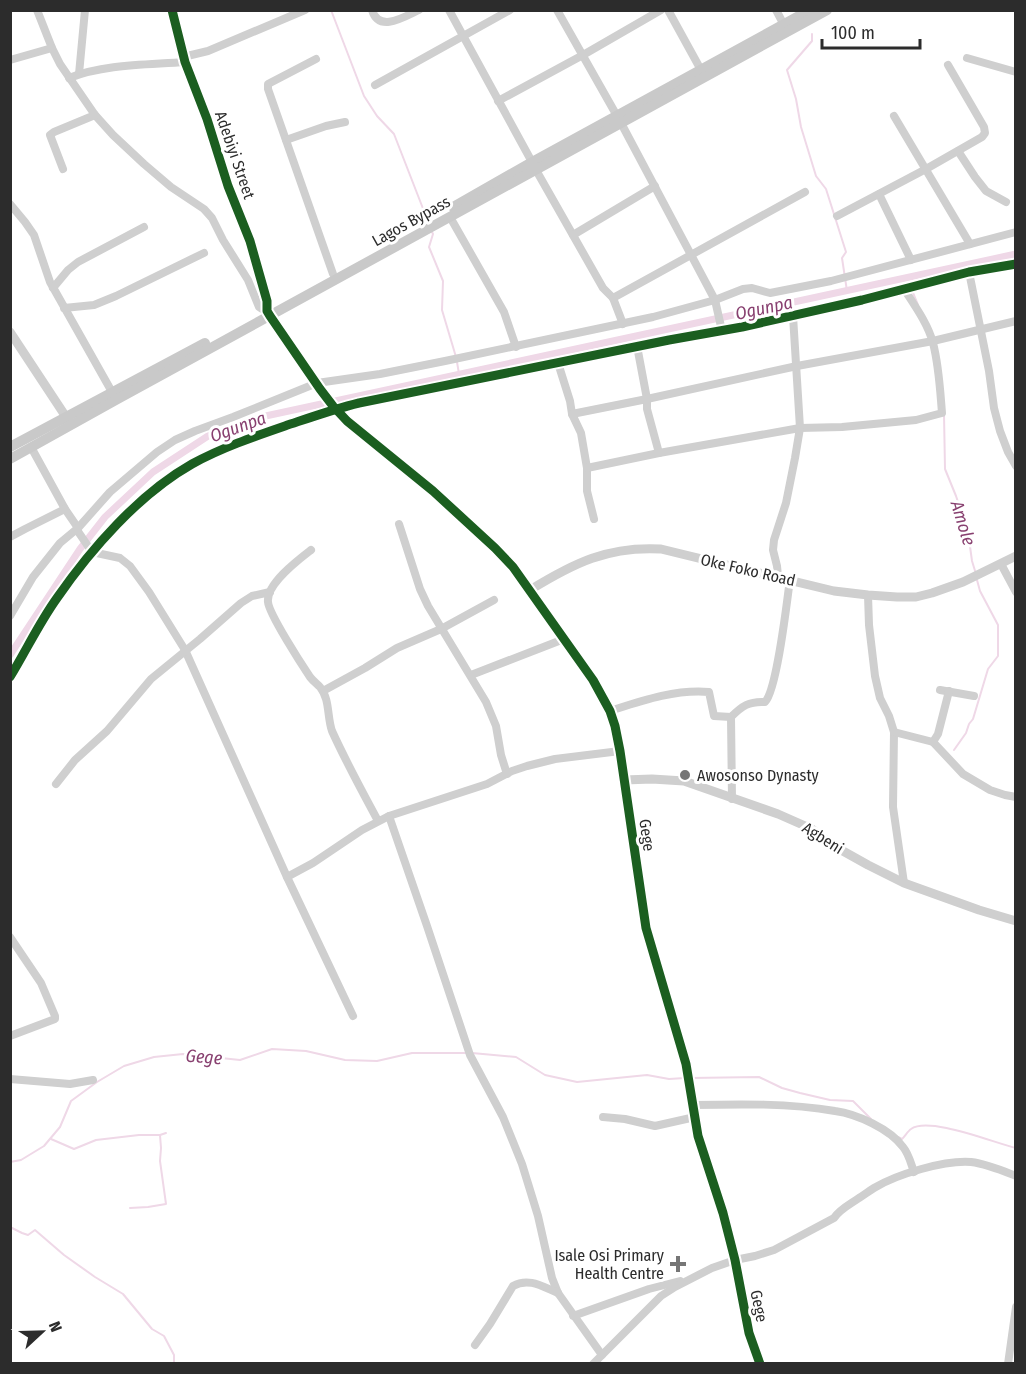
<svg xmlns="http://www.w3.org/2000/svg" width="1026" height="1374" viewBox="0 0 1026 1374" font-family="'Fira Sans Condensed',sans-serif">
<rect width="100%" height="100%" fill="#fff"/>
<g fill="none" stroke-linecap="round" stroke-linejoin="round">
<g stroke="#efd8e7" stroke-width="2">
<path d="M331,10L364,96L377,116L394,134L429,224"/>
<path d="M812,34V41L787,70L796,99L801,127L816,176L826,189L846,252L842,258L847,291"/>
<path d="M431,230L433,234L429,247L443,281L442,310L456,357"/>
<path d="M911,288L918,305"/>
<path d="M457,362L459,374"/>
<path d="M944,414L945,469L956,496L968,532L972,561L976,574"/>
<path d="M954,750L966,733L969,724L973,719L988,669L998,656V625L980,591L977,580"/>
<path d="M472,1053L516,1057L545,1075L577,1082L647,1075L669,1079L685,1078"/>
<path d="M690,1078L759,1077L782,1088L800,1093L830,1100L853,1101L871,1119"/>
<path d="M898,1137L902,1139C905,1136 908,1131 911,1129C929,1116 994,1143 1016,1148"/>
<path d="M51,1139L74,1149L96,1140L139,1135H160L166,1133"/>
<path d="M10,1162L21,1160L44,1146L60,1127L71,1101L97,1082L124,1066L154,1057L183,1054L240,1060L272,1049L306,1051L345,1060L377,1061L412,1053H466"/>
<path d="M130,1208L148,1207L166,1204L160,1161L161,1148L160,1135"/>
<path d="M10,1227L22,1233L28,1235L35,1230L64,1255L95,1277L123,1294L152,1329L164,1336L174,1355V1364"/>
</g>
<path stroke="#efd8e7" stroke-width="7" d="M10,655L80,549L105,517L153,472L208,436L261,417L1016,254"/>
<g stroke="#cfcfcf" stroke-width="8">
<path d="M37,10L52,48L60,64L95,115L113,135L144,164L171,187L204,209L212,218L223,240L248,280L259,307L262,309L267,308"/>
<path d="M172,10L185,62L207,119L228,186L250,241L267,301V311"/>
<path d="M372,10C379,33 404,17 419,10"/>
<path d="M449,10L532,162"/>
<path d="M557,10L617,116"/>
<path d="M668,10L701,70"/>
<path d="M776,10L784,25"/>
<path d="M183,57L208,51L305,10"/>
<path d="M967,58L1016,72"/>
<path d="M316,59L268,84V89L333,274"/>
<path d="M10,60L52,48"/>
<path d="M79,74L85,10"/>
<path d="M69,78C105,64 146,65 185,62"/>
<path d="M375,85L510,10"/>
<path d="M498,101L583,55L661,10"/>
<path d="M894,116L970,244"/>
<path d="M621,123L715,300L722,331"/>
<path d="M286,140L326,126L345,122"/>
<path d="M958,151L975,177L986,191L1006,202"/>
<path d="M63,169L50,135L54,132L95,115"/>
<path d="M536,170L603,288L613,298L805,192"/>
<path d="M879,194L911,260"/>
<path d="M10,204L25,222L34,235L50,282L112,392"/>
<path d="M837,216L926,169L982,137L985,133L984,127L948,65"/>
<path d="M450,217L504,312L516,347"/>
<path d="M573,235L655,186"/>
<path d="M969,272L989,371L994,408L1000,431L1008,452L1016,466"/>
<path d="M53,288L68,270L78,262L144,227"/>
<path d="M613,298L623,324"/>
<path d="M64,308L94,305L116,296L204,253"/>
<path d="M637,346L647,399V409L659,453"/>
<path d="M558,363L570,401L572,414L581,433L587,468V491L594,519"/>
<path d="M572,414L647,399L797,366L933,341L1016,321"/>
<path d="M31,447L65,509L78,528L77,530L92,552L120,558L130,566L149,592L185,650L287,877L353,1016"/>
<path d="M587,468L659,453L800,428L842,427L916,420L942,413C940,389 939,366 933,343C928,324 915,306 904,289"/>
<path d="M399,524L420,589L428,606L486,702L496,726L501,755L507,774"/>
<path d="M10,537L25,529L65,509"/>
<path d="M311,550C298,560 266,584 268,602C269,614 302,665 310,677C313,681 317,684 320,687C330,699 327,717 332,731C346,762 362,791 378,821"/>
<path d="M1001,564L1016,592"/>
<path d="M778,576L777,566L773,550L774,540L786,503L795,458L800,428L793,316"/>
<path d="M868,595L869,625L875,676L880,698L889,716L894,732L893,807L904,883"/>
<path d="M10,616L33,577L60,543L78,528L110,492L157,452L175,440L195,431L233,417L317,383L380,374L445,361L653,317L715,300L743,289L752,288L770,293L831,281L1016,232"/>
<path d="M471,675L564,639"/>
<path d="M10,677C26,651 39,623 57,598C91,549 139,494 192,464C221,448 253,437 285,426C309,418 334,409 359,403L669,340L742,327L862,300L969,272L1016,264"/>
<path d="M940,690L974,696"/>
<path d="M323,691L365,668L397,648L441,629L494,600"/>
<path d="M610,711C641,701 675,689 709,692L714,716L731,717C742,706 749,701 765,702C777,690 787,601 790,579"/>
<path d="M731,717L732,799"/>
<path d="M894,732L933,742L963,774L990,790L1005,795L1016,797"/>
<path d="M933,742L938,734L949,691"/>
<path d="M56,784L75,760L107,731L151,679L200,639L241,603L252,596L270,592"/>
<path d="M389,816L427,926L470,1055L503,1117L522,1164L538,1216L552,1278L558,1293L602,1355"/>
<path d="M287,877L313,863L362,830L389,816L487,784L512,771L527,766L555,759L620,751"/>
<path d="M10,937L41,983L55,1016V1019L10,1036"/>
<path d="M10,1079L70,1084L93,1080"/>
<path d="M692,1105C739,1104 789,1103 835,1111C857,1114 890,1129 903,1147C909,1154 911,1164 914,1172"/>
<path d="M603,1117L625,1119L655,1126L695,1117"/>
<path d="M573,1316L649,1289L680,1281"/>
<path d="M475,1345L490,1324L513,1286C529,1277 543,1287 558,1293"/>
<path d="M593,1364L661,1296L675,1287L712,1268L735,1260L755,1256L774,1250L834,1218C840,1209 849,1205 859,1198C864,1195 869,1191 874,1188C897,1174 945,1160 971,1162C987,1164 1001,1170 1016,1176"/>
<path d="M1008,1364L1016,1307"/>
</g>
<g stroke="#cfcfcf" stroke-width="9">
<path d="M267,311L320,389L333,406L347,421L433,491L495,548L513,567L593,680L610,711L615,726L620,751L646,928L686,1064L698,1136L723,1213L735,1260L749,1333L760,1364"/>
<path d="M10,332L70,423"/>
<path d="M530,590C574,563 608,546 661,549L834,591L868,595L897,597H916L932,593L963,582L1016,556"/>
<path d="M624,780L652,779L684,781L778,814L812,829L834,846L868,865L904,883L979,910L1016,921"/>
</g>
<g stroke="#c9c9c9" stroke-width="10">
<path d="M453,207L532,162L810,10"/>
<path d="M10,447L205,343"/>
<path d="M10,459L116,400L827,10"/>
</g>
<g stroke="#fff" stroke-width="13">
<g id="cycleway">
<path d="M172,10L185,62L207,119L228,186L250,241L267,301V311L270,316L320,389L333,406L347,421L433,491L495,548L513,567L593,680L610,711L615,726L620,751L646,928L686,1064L698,1136L723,1213L735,1260L749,1333L760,1364"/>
<path d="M10,677C26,651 39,623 57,598C91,549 139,494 192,464C221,448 253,437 285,426C309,418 334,409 359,403L669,340L742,327L862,300L969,272L1016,264"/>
</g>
</g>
<use href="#cycleway" stroke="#1b5e20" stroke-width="9"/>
</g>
<g fill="#767676" stroke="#fff" stroke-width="2">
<circle cx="685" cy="775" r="6"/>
<path d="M675 1255h6v6h6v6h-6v6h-6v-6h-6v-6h6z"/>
</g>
<g text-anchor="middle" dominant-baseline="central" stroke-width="6" stroke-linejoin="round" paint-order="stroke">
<g font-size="16" fill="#2c2c2c" stroke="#fff">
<text transform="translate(235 155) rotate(71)">Adebiyi Street</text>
<text transform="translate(411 221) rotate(-29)">Lagos Bypass</text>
<text transform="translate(748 570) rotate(13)">Oke Foko Road</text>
<text transform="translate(647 835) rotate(82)">Gege</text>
<text transform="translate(823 838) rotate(32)">Agbeni</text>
<text transform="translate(759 1306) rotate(78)">Gege</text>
</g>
<g font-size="16" fill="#2c2c2c" stroke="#fff" text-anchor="start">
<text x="697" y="775">Awosonso Dynasty</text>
<text x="664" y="1255" text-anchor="end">Isale Osi Primary<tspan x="664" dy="18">Health Centre</tspan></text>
</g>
<g font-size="18" font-style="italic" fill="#884070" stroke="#fff">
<text transform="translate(764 308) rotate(-12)">Ogunpa</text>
<text transform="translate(238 427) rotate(-20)">Ogunpa</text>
<text transform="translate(963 523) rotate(73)">Amole</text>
<text transform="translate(204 1057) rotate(5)">Gege</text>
</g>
</g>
<rect width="1026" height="1374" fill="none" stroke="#2c2c2c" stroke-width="24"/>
<g transform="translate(42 1332) rotate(68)" stroke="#ffffff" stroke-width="4.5" paint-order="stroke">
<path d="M0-4.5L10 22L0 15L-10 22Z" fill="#2c2c2c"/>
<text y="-9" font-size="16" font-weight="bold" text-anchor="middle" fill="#2c2c2c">N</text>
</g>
<path d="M822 39v9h98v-9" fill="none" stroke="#2c2c2c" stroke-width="3"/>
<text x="831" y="39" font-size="18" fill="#2c2c2c" stroke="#ffffff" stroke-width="4.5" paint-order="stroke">100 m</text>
</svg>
